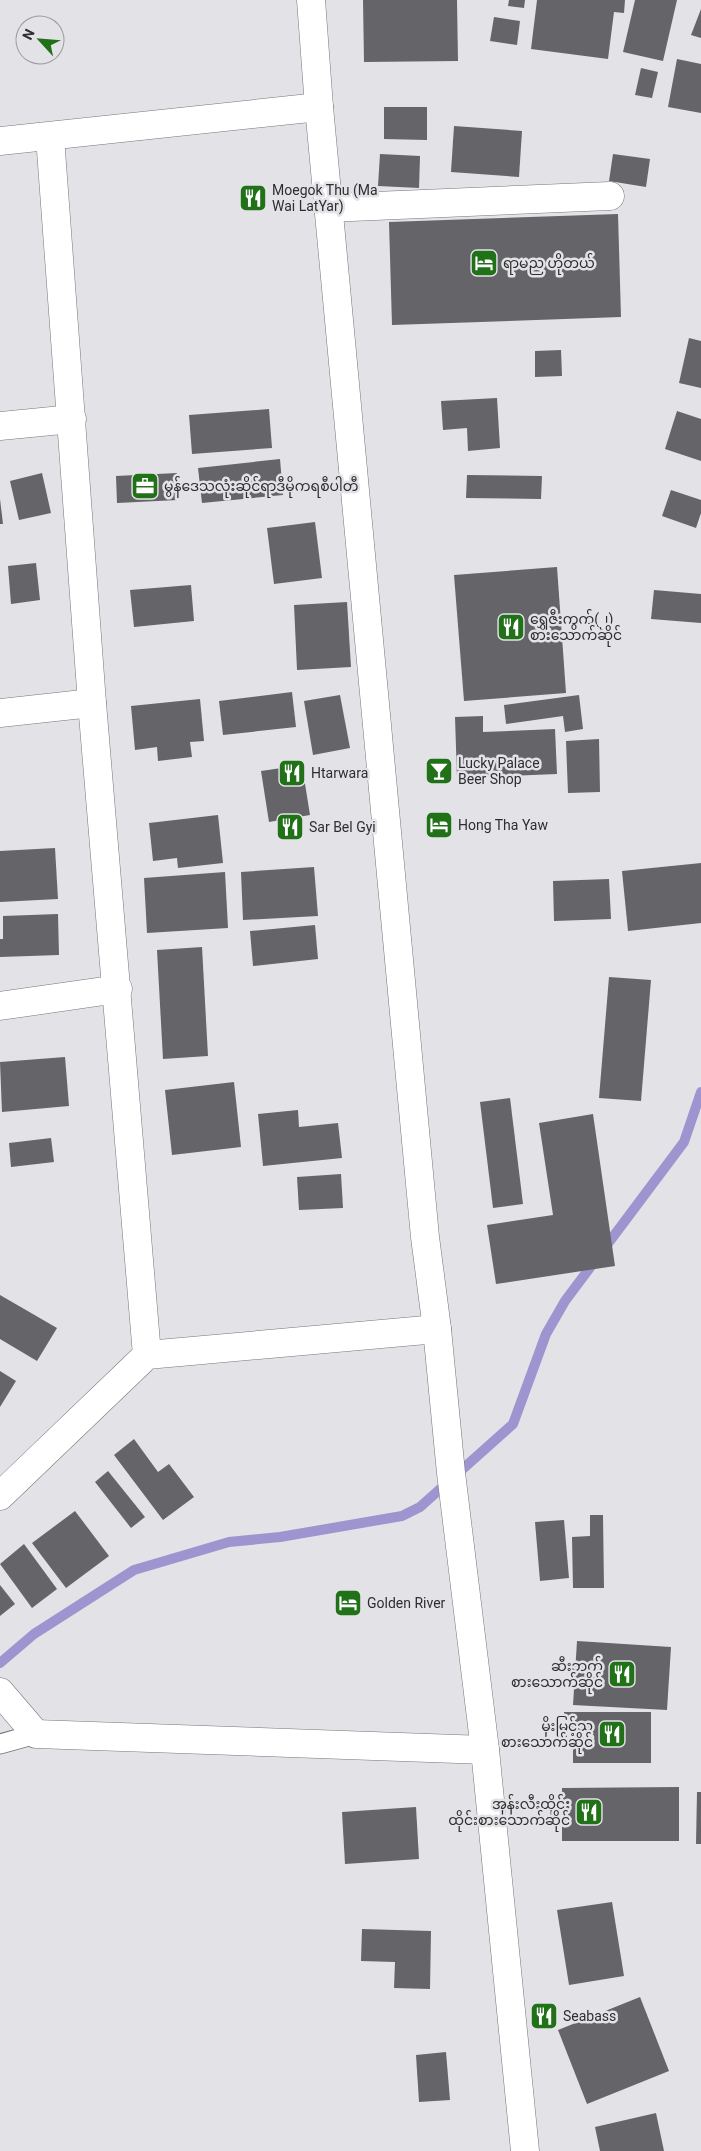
<svg xmlns="http://www.w3.org/2000/svg" width="701" height="2151" viewBox="0 0 701 2151" font-family="Roboto,'Noto Sans Myanmar',sans-serif">
<rect width="100%" height="100%" fill="#e3e3e7"/>
<g fill="none" stroke-linecap="round" stroke-linejoin="round">
<path stroke="#9e94d0" stroke-width="10" d="M0,1663L34,1634L134,1570L229,1542L280,1537L402,1516L420,1507L513,1424L546,1334L565,1301L684,1142L701,1092"/>
</g>
<g fill="#656468">
<path d="M363,0H457L458,61L364,62Z"/>
<path d="M509,0H525L524,8L508,6Z"/>
<path d="M537,0H625L624,13L614,12L608,59L531,49Z"/>
<path d="M635,0H677L663,61L623,52Z"/>
<path d="M701,9V38L691,35Z"/>
<path d="M494,17L520,21L517,45L490,41Z"/>
<path d="M677,59L701,64V113L668,107Z"/>
<path d="M641,68L658,72L652,98L635,95Z"/>
<path d="M384,107H427V140L384,139Z"/>
<path d="M454,126L522,131L519,177L451,172Z"/>
<path d="M380,154L420,156L419,188L378,186Z"/>
<path d="M613,154L650,159L646,187L609,181Z"/>
<path d="M618,214L621,317L392,325L389,222Z"/>
<path d="M689,338L701,341V388L679,383Z"/>
<path d="M561,350L562,376L535,377V351Z"/>
<path d="M497,398L500,448L468,451L467,428L443,430L441,401Z"/>
<path d="M269,409L272,448L192,454L189,415Z"/>
<path d="M677,411L701,419V461L665,449Z"/>
<path d="M280,459L283,495L202,503L198,468Z"/>
<path d="M42,473L51,513L19,520L10,481Z"/>
<path d="M177,473L178,500L117,503L116,476Z"/>
<path d="M467,475L542,476L541,499L466,498Z"/>
<path d="M671,490L701,500V513L696,528L662,516Z"/>
<path d="M0,499L3,524H0Z"/>
<path d="M315,522L322,578L274,584L267,528Z"/>
<path d="M36,563L40,600L11,604L8,566Z"/>
<path d="M557,567L566,693L464,701L454,575Z"/>
<path d="M191,585L194,621L134,627L130,590Z"/>
<path d="M654,590L701,594V623L651,619Z"/>
<path d="M347,602L351,667L297,670L294,605Z"/>
<path d="M292,692L296,727L223,735L219,701Z"/>
<path d="M340,695L350,748L313,755L304,701Z"/>
<path d="M579,695L583,729L565,732L563,716L506,724L504,705Z"/>
<path d="M200,699L204,741L190,742L192,757L158,761L157,747L135,750L131,706Z"/>
<path d="M483,716V732L555,729L557,774L457,778L455,717Z"/>
<path d="M599,739L600,792L568,793L566,741Z"/>
<path d="M302,765L310,815L269,822L261,771Z"/>
<path d="M218,815L223,863L178,868L177,858L153,861L149,823Z"/>
<path d="M55,848L58,899L0,902V851Z"/>
<path d="M701,863V923L628,931L622,871Z"/>
<path d="M314,867L318,916L243,920L241,872Z"/>
<path d="M225,872L228,928L147,933L144,878Z"/>
<path d="M609,879L611,919L554,921L553,881Z"/>
<path d="M58,914L59,955L0,957V939H3V916Z"/>
<path d="M315,925L318,959L253,966L250,931Z"/>
<path d="M202,947L208,1056L163,1059L157,950Z"/>
<path d="M609,977L651,980L641,1101L599,1098Z"/>
<path d="M65,1057L69,1106L2,1112L0,1062Z"/>
<path d="M234,1082L241,1147L172,1155L165,1090Z"/>
<path d="M510,1098L523,1204L493,1208L480,1102Z"/>
<path d="M298,1110L299,1127L338,1123L342,1158L263,1166L258,1114Z"/>
<path d="M593,1114L615,1266L496,1284L487,1225L553,1215L539,1123Z"/>
<path d="M51,1138L54,1162L11,1167L9,1143Z"/>
<path d="M341,1174L343,1208L299,1210L297,1177Z"/>
<path d="M0,1295L57,1328L37,1361L0,1339Z"/>
<path d="M0,1371L16,1381L0,1407Z"/>
<path d="M134,1439L158,1472L169,1464L194,1497L163,1520L114,1455Z"/>
<path d="M108,1471L145,1517L131,1528L95,1482Z"/>
<path d="M75,1511L109,1556L66,1588L32,1543Z"/>
<path d="M590,1515H603L604,1588H573L572,1537L590,1536Z"/>
<path d="M564,1520L569,1578L540,1581L535,1522Z"/>
<path d="M24,1544L57,1589L32,1608L0,1564Z"/>
<path d="M0,1585L15,1604L0,1616Z"/>
<path d="M577,1641L671,1647L667,1710L573,1705Z"/>
<path d="M564,1712H651V1763H573V1731H564Z"/>
<path d="M679,1787V1841H562V1788Z"/>
<path d="M697,1792H701V1844H696Z"/>
<path d="M416,1807L419,1859L345,1864L342,1812Z"/>
<path d="M612,1902L624,1976L569,1985L557,1910Z"/>
<path d="M362,1929L431,1931L430,1989L394,1988L395,1962L361,1961Z"/>
<path d="M640,1997L669,2071L587,2104L558,2030Z"/>
<path d="M446,2052L450,2100L419,2102L416,2055Z"/>
<path d="M656,2113L664,2151H600L595,2127Z"/>
</g>
<g fill="none" stroke-linecap="round" stroke-linejoin="round">
<g stroke="#767579" stroke-width="21">
<path id="service" d="M0,1744L36,1734"/>
</g>
<g stroke="#767579" stroke-width="29">
<g id="minor">
<path d="M50,137L92,703L147,1355"/>
<path d="M0,141L319,107"/>
<path d="M328,208L610,196"/>
<path d="M0,426L72,419"/>
<path d="M0,713L92,703"/>
<path d="M0,1006L118,989"/>
<path d="M0,1496L147,1355L437,1329"/>
<path d="M0,1692L36,1734L485,1750"/>
</g>
</g>
<g stroke="#767579" stroke-width="29">
<path id="secondary" d="M311,0L319,107L425,1237L437,1329L451,1473L485,1750L525,2151"/>
</g>
<use href="#service" stroke="#fff" stroke-width="19"/>
<use href="#minor" stroke="#fff" stroke-width="28"/>
<use href="#secondary" stroke="#fff" stroke-width="28"/>
</g>
<defs>
<g id="restaurant-square" transform="scale(1.4375)"><rect x="-9" y="-9" width="18" height="18" rx="4" fill="#217118" stroke="#e3e3e7"/><path d="M-5-6h1v4h1v-4h1v4h1v-4h1v5L-1.5 .5V6h-2V.5L-5-1ZM5-6V6H3V1.5H1.5Q1.5-4 5-6Z" fill="#fff"/></g>
<g id="hotel-square" transform="scale(1.4375)"><rect x="-9" y="-9" width="18" height="18" rx="4" fill="#217118" stroke="#e3e3e7"/><path d="M-6-4.5h1.5V1H6V5H4.5V3h-9V5H-6ZM-4 0a1.8 1.8 0 1 1 3.6 0ZM.5 0V-2.5h3Q6-2.5 6 0Z" fill="#fff"/></g>
<g id="office-square" transform="scale(1.4375)"><rect x="-9" y="-9" width="18" height="18" rx="4" fill="#217118" stroke="#e3e3e7"/><path d="M-6-3h4V-5.5h4V-3h4V5H-6ZM-1-4.5V-3h2v-1.5ZM-6 0V1H6V0Z" fill="#fff"/></g>
<g id="bar-square" transform="scale(1.4375)"><rect x="-9" y="-9" width="18" height="18" rx="4" fill="#217118" stroke="#e3e3e7"/><path d="M-6-5H6L.8 .8V4.5H3.5V6h-7V4.5H-.8V.8Z" fill="#fff"/></g>
</defs>
<g fill-rule="evenodd">
<use href="#restaurant-square" x="253" y="198"/>
<use href="#hotel-square" x="484" y="263"/>
<use href="#office-square" x="145" y="486"/>
<use href="#restaurant-square" x="511" y="627"/>
<use href="#bar-square" x="439" y="771"/>
<use href="#restaurant-square" x="292" y="773"/>
<use href="#hotel-square" x="439" y="825"/>
<use href="#restaurant-square" x="290" y="827"/>
<use href="#hotel-square" x="348" y="1603"/>
<use href="#restaurant-square" x="622" y="1674"/>
<use href="#restaurant-square" x="612" y="1734"/>
<use href="#restaurant-square" x="589" y="1812"/>
<use href="#restaurant-square" x="544" y="2016"/>
</g>
<g text-anchor="middle" dominant-baseline="central" stroke-width="5" stroke-linejoin="round" paint-order="stroke">
<g font-size="14" fill="#2e2e30" stroke="#e3e3e7" text-anchor="start">
<text x="272" y="190">Moegok Thu (Ma<tspan x="272" dy="16">Wai LatYar)</tspan></text>
<text x="503" y="263">ရာမည ဟိုတယ်</text>
<text x="164" y="486">မွန်ဒေသလုံးဆိုင်ရာဒီမိုကရစီပါတီ</text>
<text x="530" y="619">ရွှေဇီးကွက်(၂)<tspan x="530" dy="16">စားသောက်ဆိုင်</tspan></text>
<text x="458" y="763">Lucky Palace<tspan x="458" dy="16">Beer Shop</tspan></text>
<text x="311" y="773">Htarwara</text>
<text x="458" y="825">Hong Tha Yaw</text>
<text x="309" y="827">Sar Bel Gyi</text>
<text x="367" y="1603">Golden River</text>
<text x="603" y="1666" text-anchor="end">ဆီးဘက်<tspan x="603" dy="16">စားသောက်ဆိုင်</tspan></text>
<text x="593" y="1726" text-anchor="end">မိုးမြင့်သူ<tspan x="593" dy="16">စားသောက်ဆိုင်</tspan></text>
<text x="570" y="1804" text-anchor="end">အုန်းလီးထိုင်း<tspan x="570" dy="16">ထိုင်းစားသောက်ဆိုင်</tspan></text>
<text x="563" y="2016">Seabass</text>
</g>
</g>
<g transform="translate(40 40) rotate(296)"><circle r="24" fill="#e3e3e7" stroke="#9b9b9e"/>
<path d="M0-4L9 19L0 12L-9 19Z" fill="#217118"/>
<text y="-8" font-size="14" font-weight="bold" text-anchor="middle" fill="#2e2e30">N</text>
</g>
</svg>
